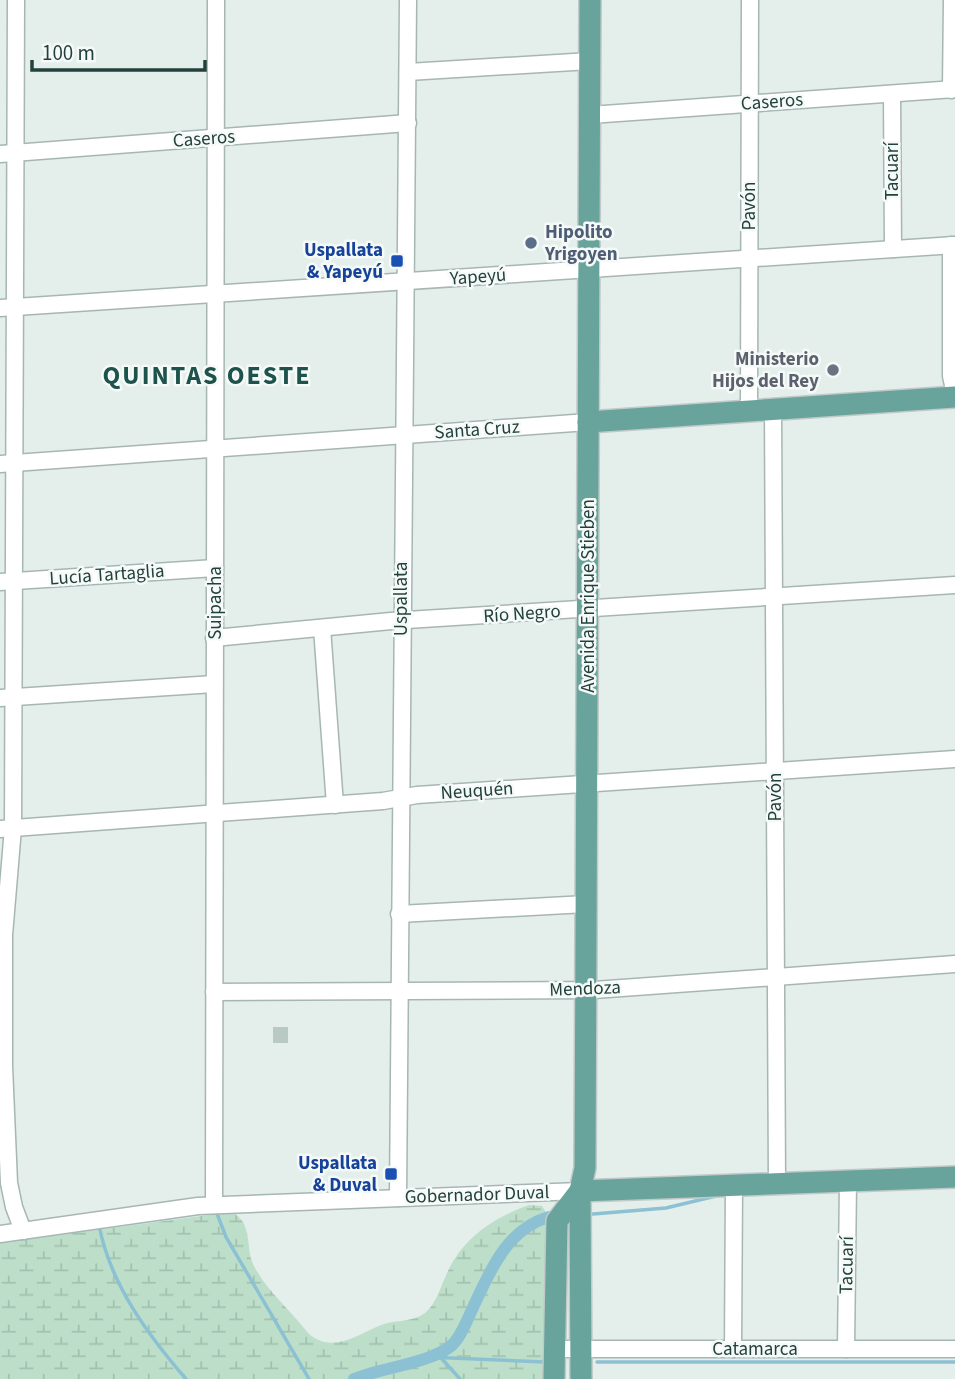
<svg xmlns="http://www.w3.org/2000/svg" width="955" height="1379" viewBox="0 0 955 1379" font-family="'Source Sans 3',sans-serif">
<defs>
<pattern id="wetland-marsh" width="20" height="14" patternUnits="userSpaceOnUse" patternTransform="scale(1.75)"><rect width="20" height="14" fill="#bddfca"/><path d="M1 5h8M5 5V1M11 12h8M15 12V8" fill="none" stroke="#a2c1ae"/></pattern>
</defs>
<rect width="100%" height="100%" fill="#e4eeeb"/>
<path fill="url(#wetland-marsh)" d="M529,1205L542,1206L549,1217L546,1379H0V1243L216,1214H235C252,1225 246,1248 253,1264C264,1288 293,1313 309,1334C334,1355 359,1333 384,1324C397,1320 412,1322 425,1313C437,1303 441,1285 448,1271C464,1237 495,1217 529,1205Z"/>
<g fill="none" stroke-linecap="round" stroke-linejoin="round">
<g stroke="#8cc1d4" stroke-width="3.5">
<path d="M216,1211L226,1237L309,1379"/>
<path d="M593,1214L666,1208L716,1196"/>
<path d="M99,1225C110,1284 148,1335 186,1379"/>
<path d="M427,1357L545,1362"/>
<path d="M441,1358L460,1379"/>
<path d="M597,1362H955"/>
</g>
<path stroke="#8cc1d4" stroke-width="12" d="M354,1379C380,1368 430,1363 451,1346C460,1338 465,1325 470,1314C488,1276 505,1229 549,1217"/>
</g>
<rect fill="#b9c9c4" x="273" y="1027" width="15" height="16"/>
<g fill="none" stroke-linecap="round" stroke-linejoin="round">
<g stroke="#a6b7b3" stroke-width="19">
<g id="minor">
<path d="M16,0L13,828L4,935V1066L9,1183L14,1207L23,1231"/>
<path d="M408,72L590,61"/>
<path d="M951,90L952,0"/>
<path d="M892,94L893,249"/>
<path d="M590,115L955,89"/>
<path d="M0,154L408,123"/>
<path d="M951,245V376L955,394"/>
<path d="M0,308L955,245"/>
<path d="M773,409L777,1184"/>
<path d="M749,411L750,0"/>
<path d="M0,464L588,422"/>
<path d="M0,582L215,568"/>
<path d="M322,628L335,805"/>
<path d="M214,638L391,621L955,585"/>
<path d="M0,698L214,684"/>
<path d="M0,829L383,801L417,795L955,759"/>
<path d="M399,914L586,904"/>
<path d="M214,992L594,990L955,964"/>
<path d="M398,1198L408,0"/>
<path d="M214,1205L216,0"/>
<path d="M0,1234L198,1206L580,1191"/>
<path d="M555,1349H955"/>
<path d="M733,1349L734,1185"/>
<path d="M846,1349L848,1181"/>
</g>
</g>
<g stroke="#c1cac8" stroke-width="24">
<g id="major">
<path d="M588,422L955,397"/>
<path d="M580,1191L955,1177"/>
<path d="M580,1191L581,1379"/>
<path d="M554,1379L557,1221L580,1191L585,1168L590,0"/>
</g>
</g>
<use href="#minor" stroke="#fff" stroke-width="16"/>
<use href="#major" stroke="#68a49b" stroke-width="21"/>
</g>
<circle fill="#5c6f8a" stroke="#f5faf8" stroke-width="2.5" cx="531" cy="243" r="7"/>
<g fill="#1a4fb4" stroke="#f5faf8" stroke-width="2.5">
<rect x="390" y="254" width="14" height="14" rx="3.5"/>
<rect x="384" y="1167" width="14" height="14" rx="3.5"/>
</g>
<circle fill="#6b7280" stroke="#f5faf8" stroke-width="2.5" cx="833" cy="370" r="7"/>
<g text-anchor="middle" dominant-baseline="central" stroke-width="5" stroke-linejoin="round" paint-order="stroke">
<g font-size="19" fill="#23413c" stroke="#f5faf8">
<text transform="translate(772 102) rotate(-4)">Caseros</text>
<text transform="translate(204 139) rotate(-4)">Caseros</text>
<text transform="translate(892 171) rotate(-90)">Tacuarí</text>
<text transform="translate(749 206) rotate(-90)">Pavón</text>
<text transform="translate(478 277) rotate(-4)">Yapeyú</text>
<text transform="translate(477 430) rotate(-4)">Santa Cruz</text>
<text transform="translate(107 575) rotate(-4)">Lucía Tartaglia</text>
<text transform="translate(588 596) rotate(-90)">Avenida Enrique Stieben</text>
<text transform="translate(401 599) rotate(-90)">Uspallata</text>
<text transform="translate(215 603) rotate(-90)">Suipacha</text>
<text transform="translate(522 614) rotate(-4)">Río Negro</text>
<text transform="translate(477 791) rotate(-4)">Neuquén</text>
<text transform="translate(775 797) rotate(-90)">Pavón</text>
<text transform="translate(585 989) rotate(-2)">Mendoza</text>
<text transform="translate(477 1195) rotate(-2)">Gobernador Duval</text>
<text transform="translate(847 1265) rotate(-89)">Tacuarí</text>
<text x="755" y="1349">Catamarca</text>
</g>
<g font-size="19" font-weight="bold" fill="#4e5e75" stroke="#f5faf8" text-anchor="start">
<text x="545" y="232">Hipolito<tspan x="545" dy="22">Yrigoyen</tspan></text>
</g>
<g font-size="19" font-weight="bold" fill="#164399" stroke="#f5faf8" text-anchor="end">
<text x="383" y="250">Uspallata<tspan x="383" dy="22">&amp; Yapeyú</tspan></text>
<text x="377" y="1163">Uspallata<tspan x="377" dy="22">&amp; Duval</tspan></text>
</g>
<g font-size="19" font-weight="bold" fill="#5b616d" stroke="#f5faf8" text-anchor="end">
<text x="819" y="359">Ministerio<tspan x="819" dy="22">Hijos del Rey</tspan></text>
</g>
<g font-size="26" font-weight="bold" letter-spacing="2" fill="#1e534c" stroke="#f5faf8">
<text x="207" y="375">QUINTAS OESTE</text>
</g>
</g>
<path d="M32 60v10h173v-10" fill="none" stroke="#23413c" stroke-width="3.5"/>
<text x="42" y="60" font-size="21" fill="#23413c" stroke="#f5faf8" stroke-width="5" paint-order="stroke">100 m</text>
</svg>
